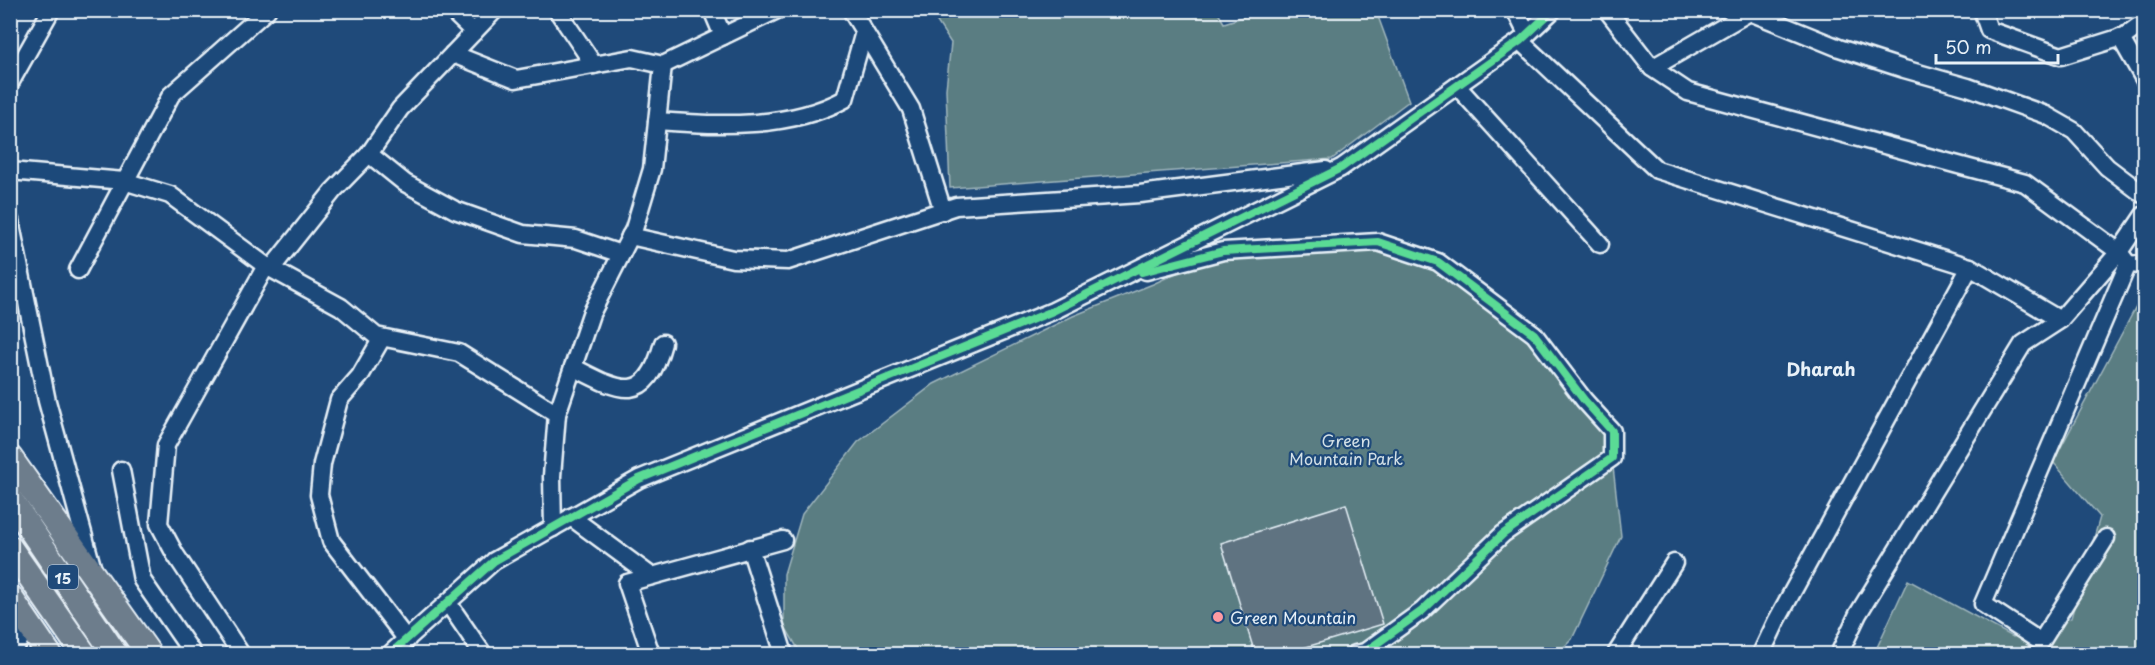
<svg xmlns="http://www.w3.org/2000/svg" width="2155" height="665" viewBox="0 0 2155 665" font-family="'Playpen Sans',sans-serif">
<rect width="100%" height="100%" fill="#1f4a7a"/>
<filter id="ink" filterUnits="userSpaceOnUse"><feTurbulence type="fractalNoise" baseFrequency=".0167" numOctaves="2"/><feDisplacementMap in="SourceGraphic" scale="12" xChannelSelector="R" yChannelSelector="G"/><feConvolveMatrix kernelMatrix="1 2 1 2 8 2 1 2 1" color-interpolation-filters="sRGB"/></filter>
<g filter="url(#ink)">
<g fill="#5a7d82" stroke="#a1b7bd" stroke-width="1.5">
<path d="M1217,11L1224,23L1261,11H1376L1409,101L1332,159L950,188L946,89L951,43L930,11Z"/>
<path d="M1378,242L1438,262L1534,334L1612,431V458L1621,536L1572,639L1557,654H913L911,649L885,654H801L784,625V574L802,514L858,442L934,384L1073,316L1153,284L1223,251Z"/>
<path d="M2144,292V654H1874L1908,580L2013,637L2071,618L2100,517L2053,462Z"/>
</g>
<path fill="#5f7381" stroke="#e8f1f8" stroke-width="1.5" d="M1346,504L1383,624L1283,654H1255L1221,543Z"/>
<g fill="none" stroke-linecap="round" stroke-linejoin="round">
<g stroke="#e8f1f8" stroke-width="21">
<g id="minor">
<path d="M451,10L474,32"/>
<path d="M557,10L594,65"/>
<path d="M712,10L723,36"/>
<path d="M851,10L911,109L943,211"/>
<path d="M1515,10L1527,34"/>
<path d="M1607,10L1652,68L1688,92L2025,183L2119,252L2128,264L2144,265"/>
<path d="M1982,10L1989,30L2061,56L2125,36L2144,22"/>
<path d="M1750,12L1839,48L1904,69L1968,87L2046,115L2074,131L2107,167L2144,195"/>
<path d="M2120,37L2144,79"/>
<path d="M1520,41L1657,170L1970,267L2060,320"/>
<path d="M453,54L516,79L632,58L663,65L777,10"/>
<path d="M1652,68L1753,10"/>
<path d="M10,83L51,10"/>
<path d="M1457,86L1600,244"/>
<path d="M657,121C718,126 790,129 845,99L864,32"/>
<path d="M369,154L405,183L455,210L523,234L576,239L621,254"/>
<path d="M10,171L124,181L170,195L266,266L341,307L376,336L459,353L557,414"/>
<path d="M10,220L47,401L92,566"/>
<path d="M630,236L733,259L788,261L956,206L1140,194L1326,170"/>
<path d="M271,269L333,191L369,154L400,109L495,10"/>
<path d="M78,270L171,95L267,10"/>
<path d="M1146,271L1223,251L1378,242L1438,262L1534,334L1584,400L1612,431V458L1503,534L1422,611L1365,652L1355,654"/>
<path d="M382,338L360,376L339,400L322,464L319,495L331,541L407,640"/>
<path d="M573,367C621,392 646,406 663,343"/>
<path d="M121,470L142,580L193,654"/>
<path d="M571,517L651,576"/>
<path d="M553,528L552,476L557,414L591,314L634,229L652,169L663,65"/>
<path d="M2106,538L2041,642L1983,604L2128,264"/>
<path d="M750,548L784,654"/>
<path d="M448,603L483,654"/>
<path d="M12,654L28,624"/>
<path d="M241,654L175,554L159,524L166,445L266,266"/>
<path d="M390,654L494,561L639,479L1053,311L1341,168L1520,41L1553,10"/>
<path d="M651,654L627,583L783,540"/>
<path d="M1616,654L1674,563"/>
<path d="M1761,654L1777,620L1970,267"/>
<path d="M1839,654L1858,614L2023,344L2060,320L2119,252L2144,215"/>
</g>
</g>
<g stroke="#e8f1f8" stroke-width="28">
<g id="highway">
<path d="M10,458L149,654"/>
<path d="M10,499L115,654"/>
<path d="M10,548L84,654"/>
<path d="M10,597L49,654"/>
</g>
</g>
<use href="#minor" stroke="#1f4a7a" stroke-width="16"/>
<use href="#highway" stroke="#6d7d8c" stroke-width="24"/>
<g stroke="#1f4a7a" stroke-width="11">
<g id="cycleway">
<path d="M1142,272L1223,251L1378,242L1438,262L1534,334L1584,400L1612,431V458L1503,534L1422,611L1365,652L1355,654"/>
<path d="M390,654L494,561L639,479L1053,311L1341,168L1520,41L1553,10"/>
</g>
</g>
<use href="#cycleway" stroke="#5adb95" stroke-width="8"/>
</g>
</g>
<circle fill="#ff9aa2" stroke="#1f4a7a" stroke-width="2" cx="1218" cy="617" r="6"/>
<g text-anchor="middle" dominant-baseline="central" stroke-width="4.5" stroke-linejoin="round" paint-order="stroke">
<rect fill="#1f4a7a" stroke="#acbfd2" stroke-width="1.5" x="48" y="565" width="30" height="24" rx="4.5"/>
<g font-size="15" font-weight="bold" fill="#e8f1f8">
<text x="63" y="577">15</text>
</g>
<g font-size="16" fill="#d3e0e6" stroke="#1f4a7a">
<text x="1346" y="440">Green<tspan x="1346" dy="18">Mountain Park</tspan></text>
</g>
<g font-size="16" fill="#e8f1f8" stroke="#1f4a7a" text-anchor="start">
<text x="1230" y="617">Green Mountain</text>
</g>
<g font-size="18" font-weight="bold" fill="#e8f1f8" stroke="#1f4a7a">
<text x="1821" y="368">Dharah</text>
</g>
</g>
<rect width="2155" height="665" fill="none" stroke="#1f4a7a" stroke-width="36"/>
<rect x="18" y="18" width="2119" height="629" fill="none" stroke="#e8f1f8" stroke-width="2" filter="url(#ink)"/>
<path d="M1936 54v9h122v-9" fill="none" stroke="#e8f1f8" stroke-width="3"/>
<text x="1945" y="54" font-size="18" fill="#e8f1f8" stroke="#1f4a7a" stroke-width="4.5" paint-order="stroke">50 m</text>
</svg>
